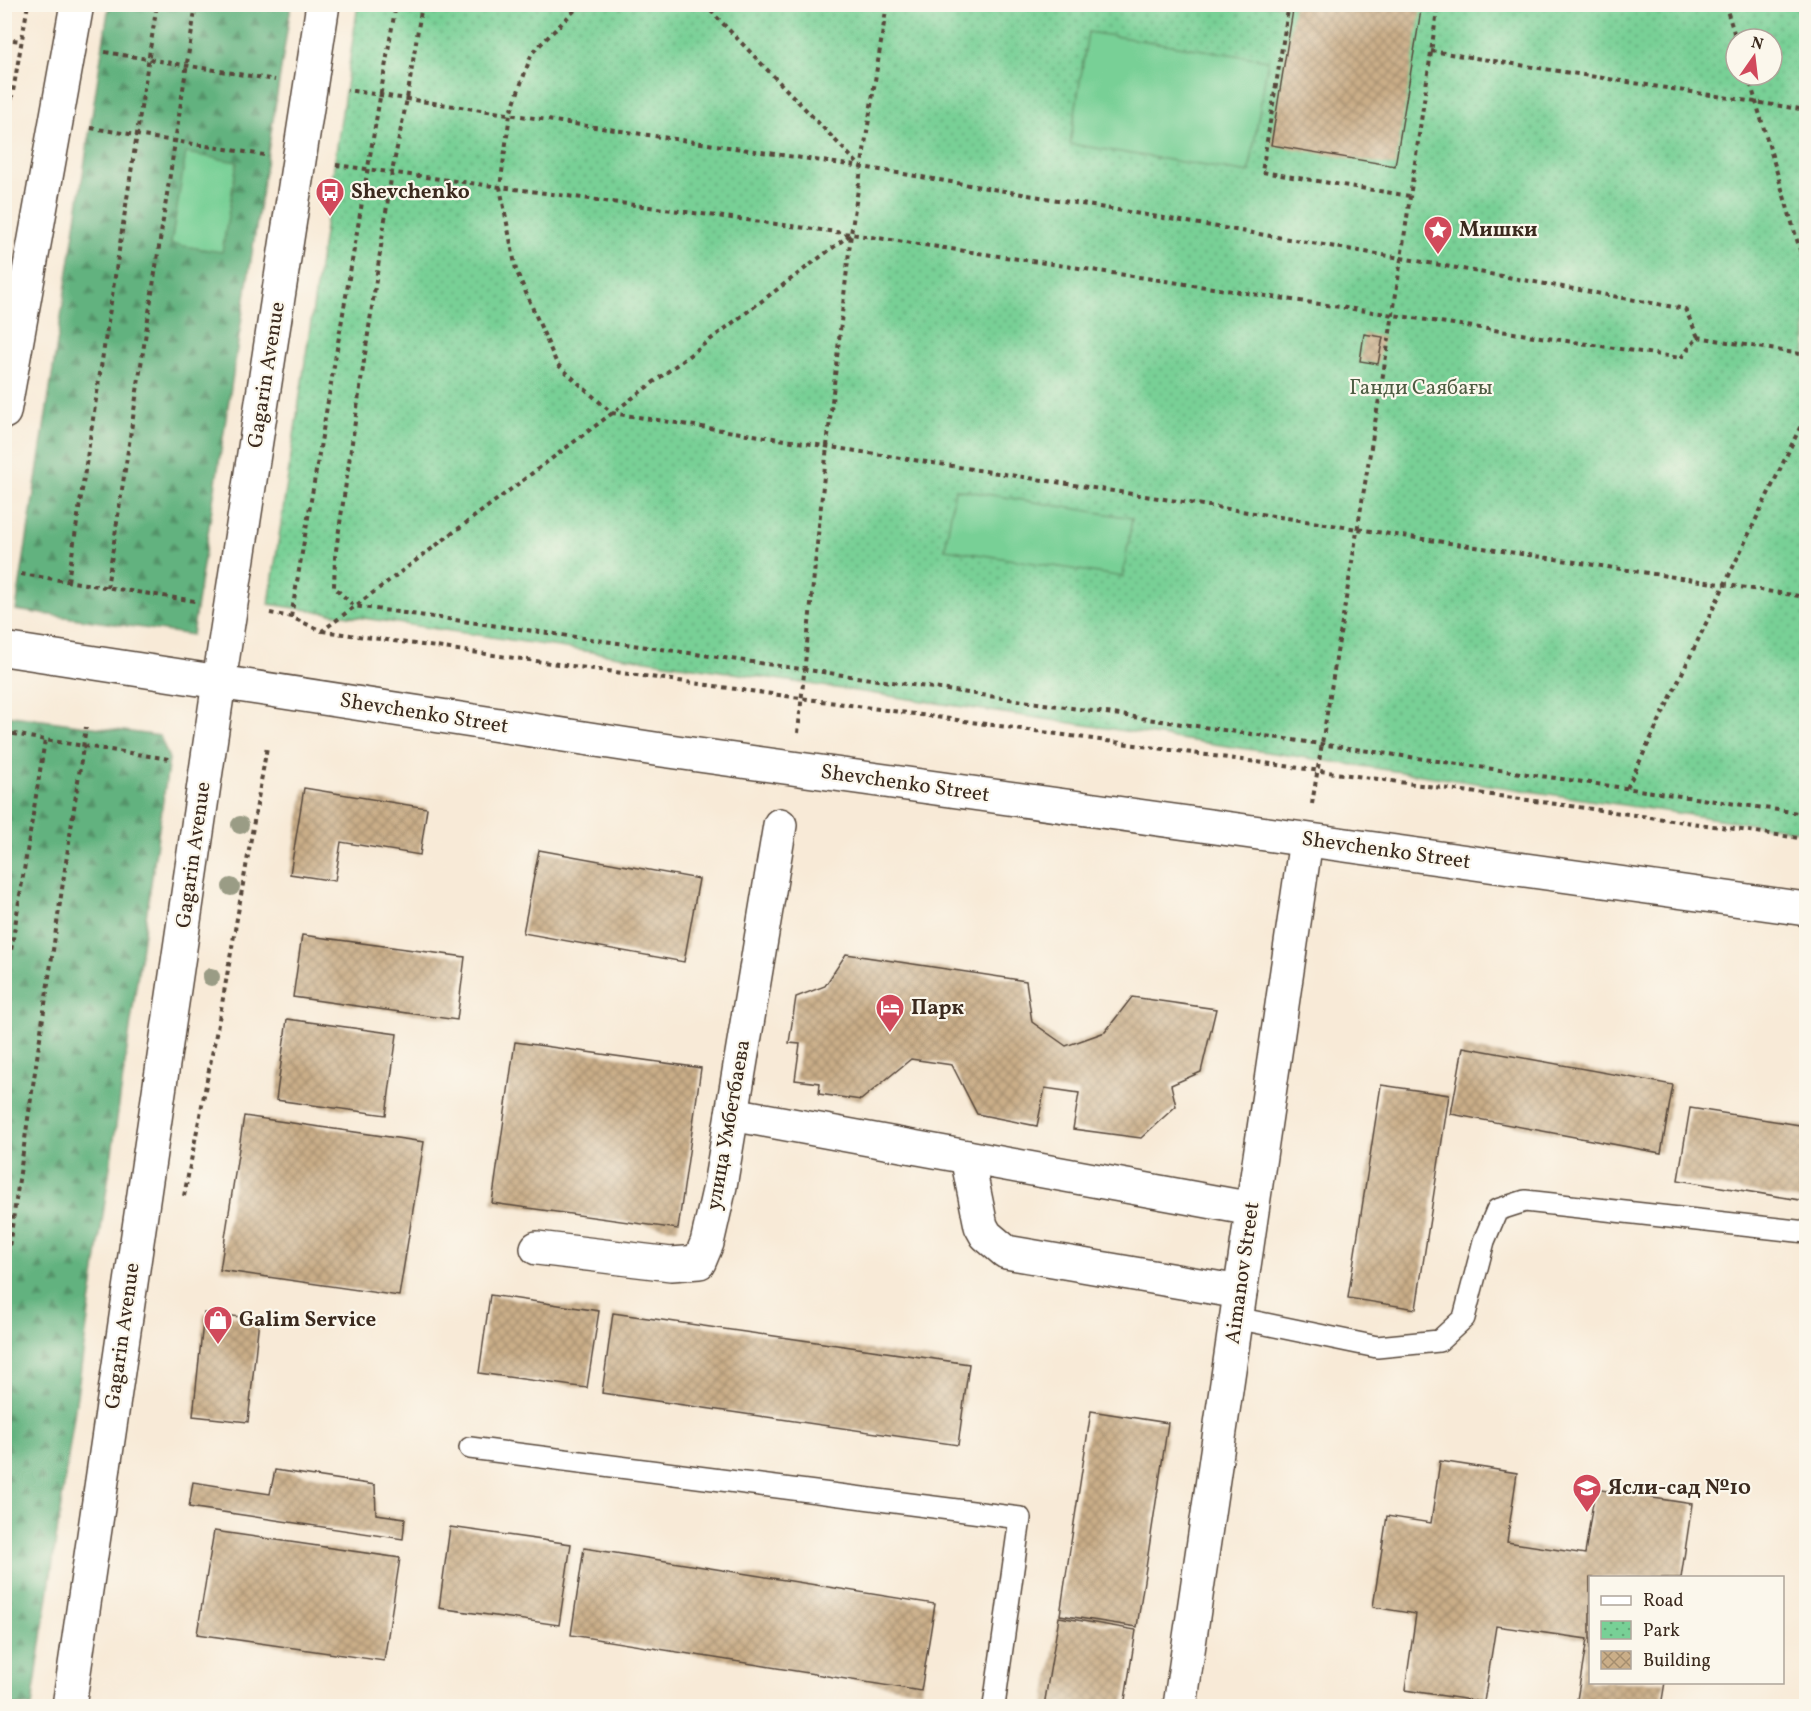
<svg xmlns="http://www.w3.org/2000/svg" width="1811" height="1711" viewBox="0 0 1811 1711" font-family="Vollkorn,serif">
<defs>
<pattern id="forest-firs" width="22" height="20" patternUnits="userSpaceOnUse" patternTransform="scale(1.5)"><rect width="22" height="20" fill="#62b27f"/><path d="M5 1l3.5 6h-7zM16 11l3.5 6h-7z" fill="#529167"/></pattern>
<pattern id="park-dots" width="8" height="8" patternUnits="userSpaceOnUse" patternTransform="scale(1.5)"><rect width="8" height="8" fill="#78d096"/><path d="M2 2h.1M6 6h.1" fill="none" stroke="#64a97a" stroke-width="1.8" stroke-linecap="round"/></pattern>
<pattern id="building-cross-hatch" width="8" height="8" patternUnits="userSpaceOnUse" patternTransform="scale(1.5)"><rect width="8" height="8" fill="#caae88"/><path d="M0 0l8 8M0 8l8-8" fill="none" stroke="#a58e6f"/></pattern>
</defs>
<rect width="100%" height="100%" fill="#fbf7ec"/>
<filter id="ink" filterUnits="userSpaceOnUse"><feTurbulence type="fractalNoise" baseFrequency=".0167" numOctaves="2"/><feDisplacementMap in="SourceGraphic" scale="12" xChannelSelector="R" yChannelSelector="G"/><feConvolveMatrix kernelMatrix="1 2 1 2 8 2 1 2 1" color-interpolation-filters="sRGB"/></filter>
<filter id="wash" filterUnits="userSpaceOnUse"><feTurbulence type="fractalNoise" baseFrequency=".008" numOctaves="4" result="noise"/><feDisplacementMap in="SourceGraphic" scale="24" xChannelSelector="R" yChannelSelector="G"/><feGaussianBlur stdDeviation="1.35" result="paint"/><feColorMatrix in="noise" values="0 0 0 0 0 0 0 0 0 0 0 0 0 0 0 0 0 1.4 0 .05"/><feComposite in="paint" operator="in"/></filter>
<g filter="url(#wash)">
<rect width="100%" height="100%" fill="#f8ead7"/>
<g fill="url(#forest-firs)" stroke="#4e6e4e" stroke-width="1.5">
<path d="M109,5H291L192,635L16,610Z"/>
<path d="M5,715L160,736L169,759L32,1706H4Z"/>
</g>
<path fill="url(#park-dots)" stroke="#5a7d5a" stroke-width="1.5" fill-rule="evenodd" d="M358,5H1806V832L269,604ZM1736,39H1772V75H1736Z"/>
<g fill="#78d096" stroke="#5a7d5a" stroke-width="1.5">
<path d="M1088,32L1268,60L1249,173L1070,144Z"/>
<path d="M186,153L237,162L222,252L171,244Z"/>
<path d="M955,489L1132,518L1123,577L945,549Z"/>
</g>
<g id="blocks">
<g fill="url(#building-cross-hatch)">
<path d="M1294,4L1337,6V4H1422L1395,166L1271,145Z"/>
<path d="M1364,334L1383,337L1378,364L1360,361Z"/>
<path d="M304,788L427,808L420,855L341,842L335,881L290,874Z"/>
<path d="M539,850L699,879L684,962L523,933Z"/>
<path d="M302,935L465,957L457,1020L293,997Z"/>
<path d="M846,954L1026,981L1032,1022L1066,1046L1105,1032L1132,997L1216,1009L1201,1072L1171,1085L1176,1106L1141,1138L1073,1129L1079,1093L1045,1088L1037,1126L977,1114L952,1065L911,1059L861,1100L819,1094L820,1083L795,1080L800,1044L789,1043L796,997L825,986Z"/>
<path d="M287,1019L397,1034L386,1115L276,1100Z"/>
<path d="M515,1042L701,1068L678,1229L492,1203Z"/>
<path d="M1463,1047L1673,1085L1661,1153L1451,1114Z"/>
<path d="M1381,1085L1449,1095L1416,1309L1348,1298Z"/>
<path d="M1690,1108L1806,1126V1201L1678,1180Z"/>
<path d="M244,1116L424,1142L399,1296L220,1270Z"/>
<path d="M490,1295L599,1311L587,1388L479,1373Z"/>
<path d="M204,1313L259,1319L248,1422L193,1416Z"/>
<path d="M613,1313L969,1364L958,1445L602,1393Z"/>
<path d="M1091,1411L1168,1423L1137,1627L1060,1615Z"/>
<path d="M1440,1461L1517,1473L1507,1542L1585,1554L1595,1489L1692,1504L1681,1578H1590V1682H1665L1661,1706H1576L1587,1639L1496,1626L1484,1702L1405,1690L1416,1614L1373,1607L1387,1516L1431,1523Z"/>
<path d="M275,1470L375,1485L376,1514L405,1518L403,1539L189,1507L193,1482L270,1494Z"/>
<path d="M450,1527L571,1544L559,1625L439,1608Z"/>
<path d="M214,1531L400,1558L384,1661L197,1634Z"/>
<path d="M584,1548L935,1604L921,1691L571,1635Z"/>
<path d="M1059,1617L1136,1630L1124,1706H1044Z"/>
</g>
</g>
</g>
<g filter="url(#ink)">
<use href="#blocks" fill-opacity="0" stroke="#57473a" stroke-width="1.5"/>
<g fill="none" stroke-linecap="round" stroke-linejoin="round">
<g stroke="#57473a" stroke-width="24">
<g id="service">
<path d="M1236,1318L1377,1347L1439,1341L1464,1318L1484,1241L1497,1210L1525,1201L1806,1232"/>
<path d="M470,1448L1020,1518L994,1706"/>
</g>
</g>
<g stroke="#57473a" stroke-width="36">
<g id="minor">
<path d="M732,1114L1252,1209"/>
<path d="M967,1157L981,1226L986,1235L1006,1252L1240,1292"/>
<path d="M537,1248L671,1264L699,1262L707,1243L720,1186L780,825"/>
<path d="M1180,1706L1306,840"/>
</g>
</g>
<g stroke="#57473a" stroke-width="36">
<g id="tertiary">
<path d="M4,412L77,4"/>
<path d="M4,649L655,749L1806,909"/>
<path d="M69,1706L219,682L323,4"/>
</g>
</g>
<g stroke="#57473a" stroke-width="4" stroke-dasharray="4.5 4.5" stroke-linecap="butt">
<path d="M422,4L407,99L392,172L335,557L334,587L354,606C839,673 1322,745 1806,814"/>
<path d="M581,4L532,53L510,114L500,187L516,270L557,364L612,413L1357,529L1806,597"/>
<path d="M704,4L861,167"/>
<path d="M1042,4L1067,9"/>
<path d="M1289,4L1262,172L1410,196"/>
<path d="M1725,4L1736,39"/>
<path d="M4,39L22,41"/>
<path d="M1431,51L1806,110"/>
<path d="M105,52L275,80"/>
<path d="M1748,75L1806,270"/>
<path d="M91,128L264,155"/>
<path d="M4,144L28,4"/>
<path d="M336,165L851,234L1681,358L1698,337L1685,309L1401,258L862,167L347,90"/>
<path d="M1698,337L1806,355"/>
<path d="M21,574L195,601"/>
<path d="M68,581L157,4"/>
<path d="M107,588L196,4"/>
<path d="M270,613L291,617L322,631L851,234"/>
<path d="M291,617L396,4"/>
<path d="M322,631L1806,839"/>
<path d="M4,732L45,740L169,759"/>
<path d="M798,733L827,446L851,234L887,4"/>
<path d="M1627,788L1806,415"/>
<path d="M1312,804L1393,314L1438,4"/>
<path d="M4,994L45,740"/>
<path d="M184,1196L222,1004L267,747"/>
<path d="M4,1281L86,727"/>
</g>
<use href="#service" stroke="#fff" stroke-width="21"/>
<use href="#minor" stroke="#fff" stroke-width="33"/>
<use href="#tertiary" stroke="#fff" stroke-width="33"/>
</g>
<g fill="#9a9c85">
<circle cx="240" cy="825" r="9"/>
<circle cx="231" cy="887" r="9"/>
<circle cx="211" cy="977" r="9"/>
</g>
</g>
<defs>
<g id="bus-pin" transform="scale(1.5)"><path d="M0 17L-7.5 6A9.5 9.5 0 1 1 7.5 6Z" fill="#d1495b" stroke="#fbf7ec"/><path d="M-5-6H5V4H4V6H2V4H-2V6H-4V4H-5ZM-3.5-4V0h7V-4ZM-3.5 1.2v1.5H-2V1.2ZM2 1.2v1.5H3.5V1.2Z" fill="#fff"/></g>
<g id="sight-pin" transform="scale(1.5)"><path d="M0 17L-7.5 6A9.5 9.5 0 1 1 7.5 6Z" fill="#d1495b" stroke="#fbf7ec"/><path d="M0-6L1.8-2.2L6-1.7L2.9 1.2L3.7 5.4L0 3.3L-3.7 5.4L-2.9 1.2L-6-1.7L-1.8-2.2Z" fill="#fff"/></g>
<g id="hotel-pin" transform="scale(1.5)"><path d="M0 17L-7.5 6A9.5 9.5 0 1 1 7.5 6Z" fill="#d1495b" stroke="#fbf7ec"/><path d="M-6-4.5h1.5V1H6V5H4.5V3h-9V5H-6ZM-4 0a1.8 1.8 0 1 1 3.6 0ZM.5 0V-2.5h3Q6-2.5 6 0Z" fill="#fff"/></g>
<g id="shop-pin" transform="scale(1.5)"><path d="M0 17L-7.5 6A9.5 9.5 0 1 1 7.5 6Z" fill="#d1495b" stroke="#fbf7ec"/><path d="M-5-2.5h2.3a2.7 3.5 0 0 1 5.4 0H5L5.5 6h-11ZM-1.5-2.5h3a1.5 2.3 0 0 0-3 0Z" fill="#fff"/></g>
<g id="school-pin" transform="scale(1.5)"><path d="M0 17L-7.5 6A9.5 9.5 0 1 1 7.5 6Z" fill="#d1495b" stroke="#fbf7ec"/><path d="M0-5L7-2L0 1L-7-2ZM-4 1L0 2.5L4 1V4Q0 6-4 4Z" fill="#fff"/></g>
</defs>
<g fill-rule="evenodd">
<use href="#bus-pin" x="330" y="192"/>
<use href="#sight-pin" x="1438" y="230"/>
<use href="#hotel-pin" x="890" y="1008"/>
<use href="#shop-pin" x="218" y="1320"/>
<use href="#school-pin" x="1587" y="1488"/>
</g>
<g text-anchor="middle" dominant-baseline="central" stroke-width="4.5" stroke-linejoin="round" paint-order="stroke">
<g font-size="21" font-weight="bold" fill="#3b2a1e" stroke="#fbf7ec" text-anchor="start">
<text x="351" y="192">Shevchenko</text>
<text x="1459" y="230">Мишки</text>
<text x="911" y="1008">Парк</text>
<text x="239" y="1320">Galim Service</text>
<text x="1608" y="1488">Ясли-сад №10</text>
</g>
<g font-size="21" fill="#3b2a1e" stroke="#fbf7ec">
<text transform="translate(267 375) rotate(-81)">Gagarin Avenue</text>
<text transform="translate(424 714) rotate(9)">Shevchenko Street</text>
<text transform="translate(905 784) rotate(8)">Shevchenko Street</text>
<text transform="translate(1386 851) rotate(8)">Shevchenko Street</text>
<text transform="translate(194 855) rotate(-82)">Gagarin Avenue</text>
<text transform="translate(729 1125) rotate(-80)">улица Умбетбаева</text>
<text transform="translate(1243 1273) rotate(-82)">Aimanov Street</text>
<text transform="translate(123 1336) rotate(-82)">Gagarin Avenue</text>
</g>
<g font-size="21" fill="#4d5c42" stroke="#fbf7ec">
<text x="1421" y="388">Ганди Саябағы</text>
</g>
</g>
<rect width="1811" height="1711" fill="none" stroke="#fbf7ec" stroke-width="24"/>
<rect x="1589" y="1576" width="195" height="108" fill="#fbf7ec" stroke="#aea59a" stroke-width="1.5"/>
<rect x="1601" y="1596" width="30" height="9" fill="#ffffff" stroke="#aea59a" stroke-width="1.5"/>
<text x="1643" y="1606" font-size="18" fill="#3b2a1e">Road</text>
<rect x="1601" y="1621" width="30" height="18" fill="url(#park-dots)" stroke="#aea59a" stroke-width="1.5"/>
<text x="1643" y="1636" font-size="18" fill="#3b2a1e">Park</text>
<rect x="1601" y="1651" width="30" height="18" fill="url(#building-cross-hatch)" stroke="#aea59a" stroke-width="1.5"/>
<text x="1643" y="1666" font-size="18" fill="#3b2a1e">Building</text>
<g transform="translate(1754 57) rotate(14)"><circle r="28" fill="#fbf7ec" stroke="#aea59a" stroke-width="1.5"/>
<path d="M0-4.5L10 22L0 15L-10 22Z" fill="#d1495b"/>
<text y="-9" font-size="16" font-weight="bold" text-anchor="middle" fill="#3b2a1e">N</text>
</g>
</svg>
